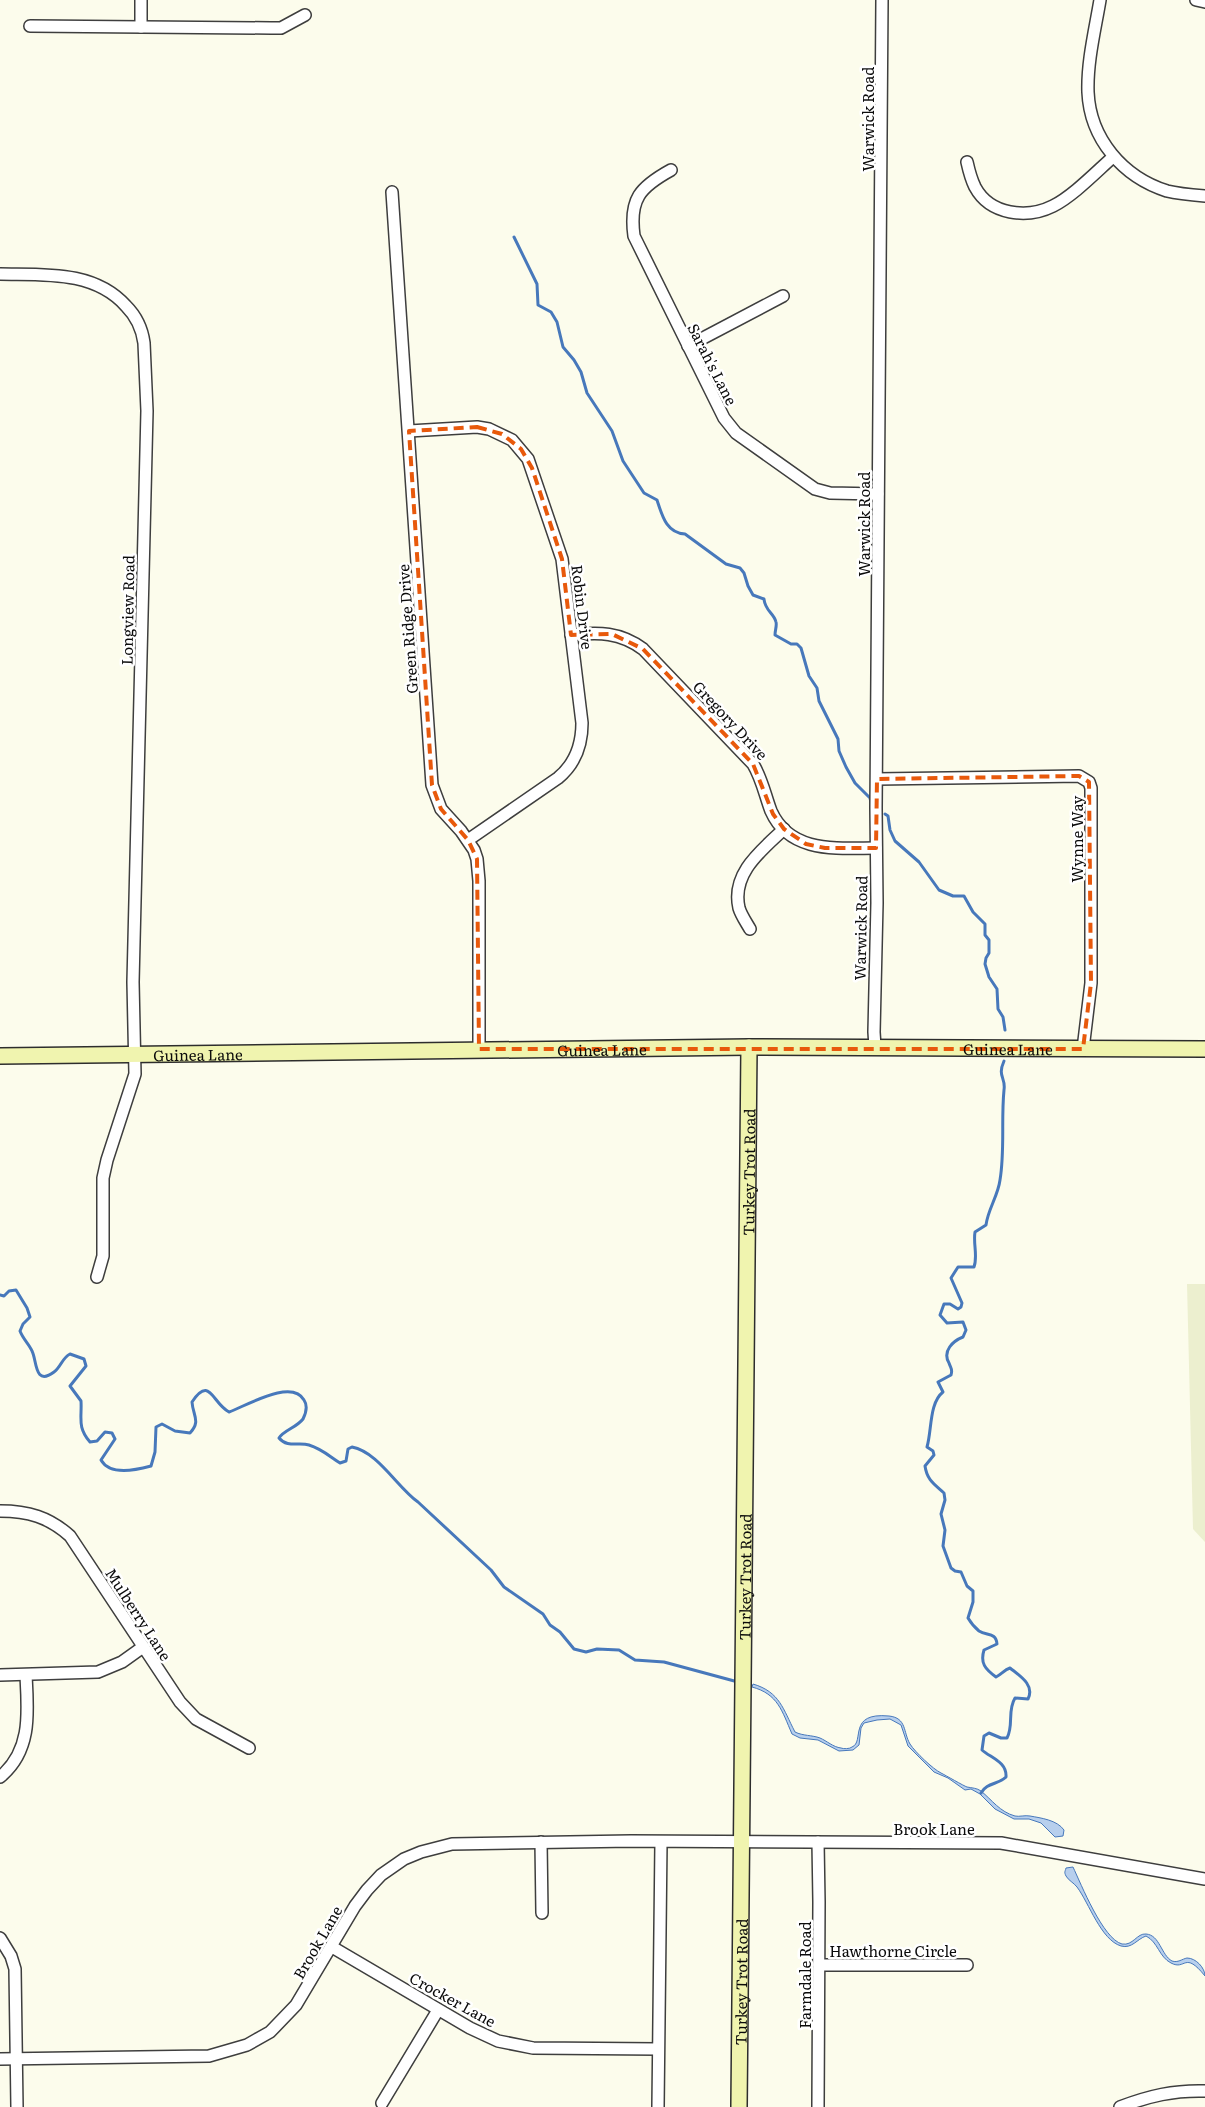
<svg xmlns="http://www.w3.org/2000/svg" width="1205" height="2107" viewBox="0 0 1205 2107" font-family="Literata,serif">
<rect width="100%" height="100%" fill="#fcfcec"/>
<path fill="#ecefcf" d="M1187,1284H1205V1542L1193,1529Z"/>
<g fill="#b7cfed" stroke="#4778bb">
<path d="M753,1684C780,1692 783,1709 795,1732C803,1736 812,1735 820,1738C827,1741 833,1747 841,1748C843,1749 850,1749 852,1747C865,1742 847,1712 889,1716C907,1718 903,1732 910,1744C915,1752 933,1769 941,1773C945,1775 964,1786 967,1787C972,1788 977,1788 981,1791C992,1800 1000,1812 1015,1816C1019,1817 1025,1815 1030,1816C1041,1818 1057,1820 1064,1830L1063,1836L1055,1837L1041,1823L1029,1819H1014L995,1809L980,1794L971,1789L965,1790L948,1778L934,1772L908,1746L901,1725L890,1719L877,1720L864,1723L861,1728L859,1745L853,1750L839,1751L818,1740L800,1738L792,1734C782,1711 778,1694 752,1687Z"/>
<path d="M1073,1867C1081,1884 1103,1939 1122,1944C1133,1946 1137,1933 1146,1934C1160,1935 1161,1955 1172,1961C1178,1963 1182,1959 1187,1958C1196,1958 1205,1968 1205,1976C1184,1950 1186,1971 1171,1963C1159,1957 1158,1942 1146,1936C1137,1939 1132,1949 1121,1946C1101,1940 1089,1903 1077,1887C1074,1883 1068,1880 1066,1876C1064,1872 1065,1872 1066,1868Z"/>
</g>
<g fill="none" stroke-linecap="round" stroke-linejoin="round">
<g stroke="#4778bb" stroke-width="3">
<path d="M514,237L537,284L538,305L551,312L557,322L563,347L574,360L581,372L587,393L612,431L623,461L644,493L657,500C662,515 666,533 685,534L726,564L740,568L744,573L748,586L753,595L764,599C765,611 774,613 776,622C777,626 775,630 775,635L791,644H797L801,648L809,676L817,688L819,701L838,739L839,751L846,767L855,783L870,798L871,803"/>
<path d="M885,814L888,816L890,830L895,841L919,862L939,890L953,896H964L973,912L985,924V935L989,940V953L986,958L985,964L989,977L997,989L998,1009L1003,1017L1005,1030"/>
<path d="M0,1295L4,1296L9,1291L16,1290L27,1308L30,1317L23,1324L20,1331C23,1339 29,1344 32,1351C37,1360 34,1387 54,1372C61,1367 62,1358 70,1354L84,1359L86,1366L70,1386L81,1401C82,1418 77,1427 90,1442L97,1441L105,1432L112,1433L115,1439L101,1460C110,1476 136,1470 151,1466L155,1452L156,1427L162,1424L175,1431L190,1433C201,1421 193,1416 192,1402C210,1375 212,1403 229,1412C246,1406 292,1378 304,1400C308,1406 306,1413 303,1419C296,1428 284,1430 279,1438C287,1448 299,1442 309,1445C322,1449 329,1456 340,1463L346,1461L348,1449L352,1447C378,1452 397,1487 418,1502L491,1570L504,1587L543,1614L550,1625L560,1632L574,1649L586,1652L597,1649L619,1650L635,1660L664,1662L738,1682"/>
<path d="M981,1793C987,1782 998,1785 1006,1777C1007,1762 991,1758 982,1750L984,1736L989,1733L1001,1738H1007C1014,1725 1007,1711 1015,1698L1028,1699C1035,1685 1020,1676 1010,1668C1004,1670 1002,1674 996,1677C985,1669 980,1663 984,1650L997,1644C996,1632 987,1636 979,1631C974,1627 971,1623 968,1618L973,1602V1591L967,1586L961,1572L955,1571L951,1568L943,1546L945,1530L941,1514L945,1500L944,1493C934,1484 927,1480 925,1466L934,1455L933,1451L927,1447C932,1430 929,1403 943,1392L938,1382L951,1375C953,1369 951,1369 949,1363C942,1351 953,1341 963,1337L966,1330L963,1322L947,1323L940,1315L944,1304H950L958,1309L961,1307L962,1303L951,1278L958,1267H974C978,1256 973,1244 975,1232L986,1225C988,1209 998,1196 1000,1180C1005,1151 1001,1120 1004,1090C1006,1077 997,1077 1004,1061"/>
</g>
<g stroke="#3e3e3e" stroke-width="14">
<g id="street">
<path d="M1100,0C1095,30 1087,62 1088,92C1090,139 1123,177 1167,191C1179,194 1192,195 1205,196"/>
<path d="M1196,0L1205,2"/>
<path d="M30,26L271,28H281L305,15"/>
<path d="M141,27V0"/>
<path d="M967,162C969,171 971,179 975,187C990,215 1027,219 1053,206C1073,196 1096,172 1113,157"/>
<path d="M671,170C640,187 629,199 634,236L724,418L736,433L815,489L830,493L878,494"/>
<path d="M392,192L432,785L441,809L461,831L474,850L477,859L479,881V1049"/>
<path d="M0,274C43,275 94,270 126,306C136,316 142,328 144,343L147,411L133,982L135,1074L107,1160L103,1178V1256L97,1277"/>
<path d="M688,346L783,296"/>
<path d="M409,431L477,427L489,429L512,440L528,459L562,559L582,723C582,745 575,764 558,778L468,840"/>
<path d="M571,635C599,632 620,632 643,649L753,764C762,779 765,795 771,811C790,854 838,848 876,848"/>
<path d="M877,779L1079,776L1089,782L1091,788V983L1083,1049"/>
<path d="M750,929C746,922 741,915 739,908C731,873 762,850 784,829"/>
<path d="M875,1047L874,1032L877,903L876,808L882,0"/>
<path d="M0,1511C28,1511 49,1517 70,1536L180,1702L196,1719L249,1748"/>
<path d="M0,1675L98,1672L122,1662L143,1647"/>
<path d="M0,1777C32,1751 28,1712 26,1676"/>
<path d="M541,1842L542,1913"/>
<path d="M818,1842L819,1902L818,2107"/>
<path d="M0,1938L11,1956L15,1969L17,2107"/>
<path d="M332,1947L470,2028L498,2041L533,2048L658,2049"/>
<path d="M819,1965H967"/>
<path d="M0,2059L209,2056L247,2045L270,2032L296,2005L355,1906L367,1890L381,1875L404,1859L421,1852L452,1844L631,1841L1001,1843L1205,1879"/>
<path d="M382,2103L438,2010"/>
<path d="M658,2107L661,1842"/>
<path d="M1120,2107C1149,2096 1174,2090 1205,2091"/>
</g>
</g>
<g stroke="#2d2d2d" stroke-width="18">
<g id="secondary">
<path id="s1" d="M0,1056L749,1047L1205,1049"/>
<path id="s2" d="M739,2107L749,1047"/>
</g>
</g>
<use href="#street" stroke="#fff" stroke-width="11"/>
<use href="#secondary" stroke="#f0f4af" stroke-width="15"/>
</g>
<path fill="none" stroke="#e8590c" stroke-width="4" stroke-dasharray="10 6" stroke-linejoin="round" d="M477,427L502,434L521,449L532,468L562,559L571,635L612,634L643,649L753,764L773,814L784,829L806,844L825,848H876L877,779L1079,776L1089,782L1091,983L1083,1049H479L477,859L468,840L441,809L432,785L409,431Z"/>
<g text-anchor="middle" dominant-baseline="central" stroke-width="5" stroke-linejoin="round" paint-order="stroke">
<g font-size="15" fill="#0b0b0b" stroke="#fff">
<text transform="translate(867 119) rotate(-90)">Warwick Road</text>
<text transform="translate(713 364) rotate(63)">Sarah's Lane</text>
<text transform="translate(863 524) rotate(-90)">Warwick Road</text>
<text transform="translate(583 607) rotate(83)">Robin Drive</text>
<text transform="translate(127 610) rotate(-89)">Longview Road</text>
<text transform="translate(407 629) rotate(-94)">Green Ridge Drive</text>
<text transform="translate(731 720) rotate(47)">Gregory Drive</text>
<text transform="translate(1076 839) rotate(-90)">Wynne Way</text>
<text transform="translate(860 928) rotate(-89)">Warwick Road</text>
<text stroke="none"><textPath href="#s1" startOffset="602">Guinea Lane</textPath></text>
<text stroke="none"><textPath href="#s1" startOffset="1008">Guinea Lane</textPath></text>
<text stroke="none"><textPath href="#s1" startOffset="198">Guinea Lane</textPath></text>
<text stroke="none"><textPath href="#s2" startOffset="935">Turkey Trot Road</textPath></text>
<text stroke="none"><textPath href="#s2" startOffset="530">Turkey Trot Road</textPath></text>
<text transform="translate(139 1614) rotate(57)">Mulberry Lane</text>
<text x="934" y="1828">Brook Lane</text>
<text transform="translate(317 1942) rotate(-60)">Brook Lane</text>
<text x="893" y="1950">Hawthorne Circle</text>
<text transform="translate(804 1975) rotate(-90)">Farmdale Road</text>
<text stroke="none"><textPath href="#s2" startOffset="125">Turkey Trot Road</textPath></text>
<text transform="translate(453 1999) rotate(29)">Crocker Lane</text>
</g>
</g>
</svg>
